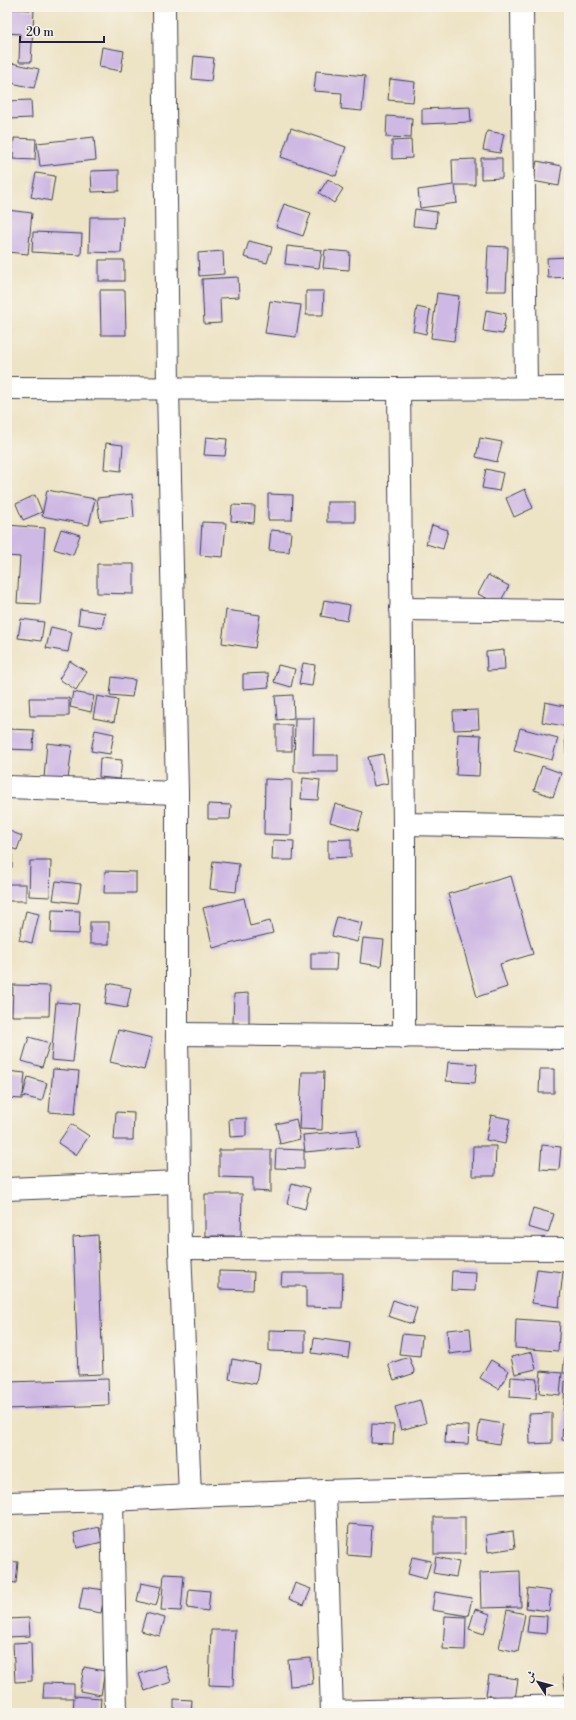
<svg xmlns="http://www.w3.org/2000/svg" width="576" height="1720" viewBox="0 0 576 1720" font-family="'Libre Bodoni',Amiri,serif">
<rect width="100%" height="100%" fill="#f7f3e8"/>
<filter id="ink" filterUnits="userSpaceOnUse"><feTurbulence type="fractalNoise" baseFrequency=".025" numOctaves="2"/><feDisplacementMap in="SourceGraphic" scale="8" xChannelSelector="R" yChannelSelector="G"/><feConvolveMatrix kernelMatrix="1 2 1 2 8 2 1 2 1" color-interpolation-filters="sRGB"/></filter>
<filter id="wash" filterUnits="userSpaceOnUse"><feTurbulence type="fractalNoise" baseFrequency=".012" numOctaves="4" result="noise"/><feDisplacementMap in="SourceGraphic" scale="16" xChannelSelector="R" yChannelSelector="G"/><feGaussianBlur stdDeviation="0.9" result="paint"/><feColorMatrix in="noise" values="0 0 0 0 0 0 0 0 0 0 0 0 0 0 0 0 0 1.4 0 .05"/><feComposite in="paint" operator="in"/></filter>
<g filter="url(#wash)">
<rect width="100%" height="100%" fill="#ede3c5"/>
<g id="blocks">
<g fill="#ceb8e4">
<path d="M9,9L34,10L31,62H19L20,34L8,33Z"/>
<path d="M102,47L124,51L121,71L99,67Z"/>
<path d="M194,56L214,58L211,81L192,79Z"/>
<path d="M7,62L39,69L34,88L7,82Z"/>
<path d="M316,71L365,76L362,111L341,109L342,93L314,91Z"/>
<path d="M390,79L415,82L413,102L388,100Z"/>
<path d="M31,100L32,118L7,119V101Z"/>
<path d="M470,107L471,122L422,124V109Z"/>
<path d="M387,116L412,118L411,138L386,137Z"/>
<path d="M291,128L346,147L336,176L281,157Z"/>
<path d="M487,131L504,134L500,153L483,150Z"/>
<path d="M94,137L96,160L40,166L37,143Z"/>
<path d="M14,138L36,139L35,160L13,159Z"/>
<path d="M411,140L412,158L392,159V141Z"/>
<path d="M481,158H502V178L481,179Z"/>
<path d="M475,159V185H455L457,203L420,208L418,190L453,185L452,160Z"/>
<path d="M537,161L562,166L559,186L533,181Z"/>
<path d="M119,170V191L92,192L91,171Z"/>
<path d="M36,173L55,176L51,201L31,197Z"/>
<path d="M328,179L343,189L334,203L319,193Z"/>
<path d="M284,204L311,213L303,236L276,227Z"/>
<path d="M415,209L437,212L436,228L413,226Z"/>
<path d="M7,210L32,213L28,254L7,252Z"/>
<path d="M90,217H123L121,253L89,252Z"/>
<path d="M33,232L82,234L81,255L32,252Z"/>
<path d="M249,241L272,247L267,263L244,257Z"/>
<path d="M287,246L322,250L319,268L285,264Z"/>
<path d="M488,246L508,247L506,291H486Z"/>
<path d="M325,250L350,252L349,270L323,268Z"/>
<path d="M223,251L224,274L199,276L198,253Z"/>
<path d="M568,257L569,277L548,278L547,258Z"/>
<rect x="99" y="260" width="25" height="21"/>
<path d="M238,277L239,297L220,298L221,323L204,324L202,279Z"/>
<path d="M100,290H125L126,335H101Z"/>
<path d="M306,291H324L323,315H306Z"/>
<path d="M437,293L459,296L454,341L431,338Z"/>
<path d="M270,301L301,305L296,337L265,333Z"/>
<path d="M417,307L430,310L426,334L413,331Z"/>
<path d="M486,310L506,314L503,334L483,331Z"/>
<path d="M206,437L227,439L225,456L204,455Z"/>
<path d="M480,438L502,442L497,462L476,457Z"/>
<path d="M106,443L123,445L121,471L104,469Z"/>
<path d="M486,469L503,473L499,491L482,488Z"/>
<path d="M525,489L533,508L514,517L506,498Z"/>
<path d="M47,490L95,499L89,525L42,516Z"/>
<path d="M132,494L134,517L100,521L97,498Z"/>
<path d="M268,494L293,495L292,520H268Z"/>
<path d="M35,495L42,512L23,520L16,504Z"/>
<rect x="327" y="502" width="28" height="20"/>
<path d="M232,505L255,506L254,523L231,521Z"/>
<path d="M202,522L226,523L223,557L200,555Z"/>
<path d="M7,525L45,528L40,604L17,603L20,557L7,556Z"/>
<path d="M432,525L448,530L443,549L426,544Z"/>
<path d="M61,529L80,535L73,555L54,549Z"/>
<path d="M271,530L291,532L289,552L269,550Z"/>
<path d="M97,564H134V594L97,593Z"/>
<path d="M488,575L509,586L499,604L478,594Z"/>
<path d="M324,600L350,605L347,621L321,616Z"/>
<path d="M80,609L105,613L102,628L78,624Z"/>
<path d="M226,610L260,615L255,648L222,643Z"/>
<path d="M21,619L44,622L41,641L18,638Z"/>
<path d="M51,627L72,632L68,652L46,648Z"/>
<path d="M504,650L505,670L487,671L486,652Z"/>
<path d="M70,661L87,672L76,690L59,679Z"/>
<path d="M303,663L315,665L312,686L299,684Z"/>
<path d="M278,665L295,669L291,687L274,682Z"/>
<path d="M268,673L269,687L243,689V674Z"/>
<path d="M112,677L135,680L132,697L110,695Z"/>
<path d="M73,692L94,696L91,712L70,707Z"/>
<path d="M293,695L294,718L277,720L275,696Z"/>
<path d="M97,696L118,700L114,722L93,718Z"/>
<path d="M29,698H69V716H30Z"/>
<path d="M545,702L569,707V727L542,722Z"/>
<path d="M478,710L479,729L454,730L453,711Z"/>
<path d="M295,718H314L313,755H338V772H294Z"/>
<rect x="276" y="725" width="16" height="26"/>
<path d="M520,728L558,738L552,760L514,750Z"/>
<path d="M7,729L34,730L33,750L7,749Z"/>
<path d="M95,730L114,734L110,754L91,751Z"/>
<path d="M458,734L481,735L479,776L456,775Z"/>
<path d="M565,736H569V753H566Z"/>
<path d="M47,743L72,746L68,780L44,778Z"/>
<path d="M383,754L388,783L374,786L368,757Z"/>
<path d="M100,758L122,760L120,779L99,777Z"/>
<path d="M542,766L561,773L553,797L534,790Z"/>
<path d="M303,778L320,780L318,800L301,799Z"/>
<path d="M265,779L292,780L291,835L264,834Z"/>
<path d="M208,804L231,805L230,819H208Z"/>
<path d="M335,804L363,812L358,830L330,822Z"/>
<path d="M7,830L22,836L17,850L7,847Z"/>
<path d="M351,839V857L328,858V840Z"/>
<path d="M273,840L294,841L293,860H272Z"/>
<rect x="7" y="852" width="5" height="15"/>
<path d="M30,861H51L50,897L29,896Z"/>
<path d="M213,861L239,864L236,892L210,889Z"/>
<path d="M105,871L136,872V893H104Z"/>
<path d="M511,876L533,954L500,964L507,987L477,997L448,894Z"/>
<path d="M56,881L81,884L78,903L53,900Z"/>
<rect x="7" y="884" width="19" height="17"/>
<path d="M244,898L250,926L270,921L273,933L213,948L203,908Z"/>
<path d="M52,910L80,911L79,934L51,933Z"/>
<path d="M26,911L39,914L32,943L19,940Z"/>
<path d="M337,917L362,923L357,942L332,936Z"/>
<rect x="90" y="922" width="19" height="22"/>
<path d="M363,938L384,940L381,966L360,963Z"/>
<path d="M311,953H337L336,970H311Z"/>
<path d="M108,983L131,988L127,1008L105,1004Z"/>
<path d="M13,985L50,986L49,1016H12Z"/>
<path d="M249,993V1024L233,1023L234,994Z"/>
<path d="M56,1002L79,1004L73,1062L51,1060Z"/>
<path d="M118,1030L152,1038L144,1070L110,1062Z"/>
<path d="M29,1037L50,1043L42,1067L22,1061Z"/>
<path d="M448,1062L477,1064L475,1083L446,1081Z"/>
<path d="M53,1069L79,1071L75,1114L49,1112Z"/>
<path d="M540,1069H554V1093H539Z"/>
<path d="M7,1071L25,1073L23,1095L28,1077L47,1083L42,1101L22,1096V1099L7,1098Z"/>
<path d="M302,1072H324L322,1130L299,1129Z"/>
<path d="M116,1112L134,1113L133,1140H114Z"/>
<path d="M491,1115L510,1119L505,1144L486,1140Z"/>
<path d="M246,1118V1136L230,1137L229,1119Z"/>
<path d="M296,1119L300,1139L280,1144L276,1124Z"/>
<path d="M568,1122H569V1140H565Z"/>
<path d="M71,1124L89,1136L76,1155L58,1143Z"/>
<path d="M357,1130L359,1147L305,1152L303,1135Z"/>
<path d="M542,1145L561,1147L559,1170L540,1169Z"/>
<path d="M473,1146H496L495,1176H472Z"/>
<path d="M276,1149L304,1150V1169L275,1168Z"/>
<path d="M219,1150H271V1192L253,1191V1178L219,1177Z"/>
<path d="M292,1183L310,1188L305,1209L287,1204Z"/>
<path d="M205,1194H242L241,1236H205Z"/>
<path d="M533,1208L554,1214L548,1233L528,1227Z"/>
<path d="M98,1235L103,1374L78,1375L73,1237Z"/>
<path d="M537,1269L563,1272L559,1307L532,1303Z"/>
<path d="M219,1271L254,1272L253,1290L219,1289Z"/>
<path d="M452,1271L476,1272L475,1291L451,1290Z"/>
<path d="M282,1273H343L342,1308L306,1307V1286H281Z"/>
<path d="M393,1300L417,1308L412,1324L388,1316Z"/>
<path d="M516,1319L560,1322L558,1351L515,1348Z"/>
<path d="M470,1328L472,1351L449,1354L447,1330Z"/>
<path d="M269,1330L305,1331V1352L269,1351Z"/>
<path d="M402,1334L422,1336L420,1356L399,1354Z"/>
<path d="M314,1338L350,1343L348,1358L312,1353Z"/>
<path d="M532,1352L536,1369L515,1374L511,1357Z"/>
<path d="M565,1354H569V1373H563Z"/>
<path d="M409,1357L415,1373L394,1380L388,1364Z"/>
<path d="M232,1359L259,1364L256,1384L229,1379Z"/>
<path d="M491,1360L509,1371L499,1389L480,1378Z"/>
<path d="M541,1371L562,1373L560,1395L539,1393Z"/>
<path d="M511,1377L537,1379L536,1399L510,1397Z"/>
<path d="M108,1379L109,1405L7,1409V1382Z"/>
<path d="M565,1381H569V1441L562,1440Z"/>
<path d="M420,1400L426,1423L401,1430L395,1407Z"/>
<path d="M552,1413V1443L530,1444L529,1414Z"/>
<path d="M480,1420L503,1424L499,1444L477,1440Z"/>
<path d="M372,1424L394,1425L393,1444L371,1443Z"/>
<path d="M446,1425L469,1426L468,1444L445,1443Z"/>
<rect x="434" y="1517" width="31" height="37"/>
<path d="M349,1524L372,1526L370,1557L347,1555Z"/>
<path d="M99,1527L102,1542L77,1548L74,1533Z"/>
<path d="M513,1531L515,1548L488,1552L486,1535Z"/>
<path d="M412,1557L431,1561L426,1579L408,1574Z"/>
<path d="M436,1557L459,1562L456,1577L433,1573Z"/>
<path d="M7,1561L18,1562L16,1583L7,1582Z"/>
<path d="M520,1571L521,1607L481,1608L480,1573Z"/>
<path d="M164,1574L184,1575L181,1611L161,1610Z"/>
<path d="M141,1583L161,1587L156,1606L137,1601Z"/>
<path d="M295,1583L311,1589L304,1605L289,1599Z"/>
<path d="M83,1587L105,1590L101,1613L79,1609Z"/>
<path d="M528,1588L551,1591L549,1611L526,1608Z"/>
<path d="M189,1589L210,1591L208,1611L187,1608Z"/>
<path d="M435,1592L472,1598L468,1616L432,1610Z"/>
<path d="M475,1609L490,1614L484,1634L469,1629Z"/>
<path d="M507,1610L525,1614L518,1652L499,1648Z"/>
<path d="M146,1613L165,1618L160,1636L141,1631Z"/>
<path d="M529,1615L547,1616L546,1634L527,1632Z"/>
<path d="M445,1616L466,1617L465,1650L443,1649Z"/>
<path d="M29,1618L30,1636L7,1637V1619Z"/>
<path d="M211,1630H235L233,1686L209,1685Z"/>
<path d="M31,1642L32,1681L15,1682L13,1643Z"/>
<path d="M311,1658L313,1684L290,1686L288,1660Z"/>
<path d="M165,1665L171,1682L145,1691L139,1674Z"/>
<path d="M84,1667L105,1671L101,1695L80,1691Z"/>
<path d="M569,1674V1694H566L563,1675Z"/>
<path d="M489,1675L518,1679L515,1699L486,1695Z"/>
<path d="M44,1683L74,1684V1696L101,1698L100,1713H73L74,1698H43Z"/>
<path d="M174,1699L192,1700L191,1713H174Z"/>
</g>
</g>
</g>
<g filter="url(#ink)">
<use href="#blocks" fill-opacity="0" stroke="#403f50" stroke-width="1"/>
<g fill="none" stroke-linecap="round" stroke-linejoin="round">
<g stroke="#403f50" stroke-width="24">
<g id="minor">
<path d="M164,7L168,388L177,793V1034L180,1248L190,1496"/>
<path d="M522,7L526,388"/>
<path d="M7,388L399,389L569,388"/>
<path d="M399,389L404,824V1037"/>
<path d="M401,609L569,611"/>
<path d="M7,787L177,793"/>
<path d="M404,824L569,827"/>
<path d="M177,1034L569,1038"/>
<path d="M7,1189L179,1182"/>
<path d="M180,1248L569,1249"/>
<path d="M325,1491L332,1713"/>
<path d="M112,1500L116,1713"/>
<path d="M7,1503L112,1500L190,1496L325,1491L569,1484"/>
<path d="M332,1712L569,1706"/>
</g>
</g>
<use href="#minor" stroke="#fff" stroke-width="22"/>
</g>
</g>
<rect width="576" height="1720" fill="none" stroke="#f7f3e8" stroke-width="24"/>
<g transform="translate(538 1682) rotate(306)" stroke="#f7f3e8" stroke-width="3" paint-order="stroke">
<path d="M0-3L7 15L0 10L-7 15Z" fill="#22223b"/>
<text y="-6" font-size="11" font-weight="bold" text-anchor="middle" fill="#22223b">ش</text>
</g>
<path d="M20 36v6h84v-6" fill="none" stroke="#22223b" stroke-width="2"/>
<text x="26" y="36" font-size="12" fill="#22223b" stroke="#f7f3e8" stroke-width="3" paint-order="stroke">20 m</text>
</svg>
